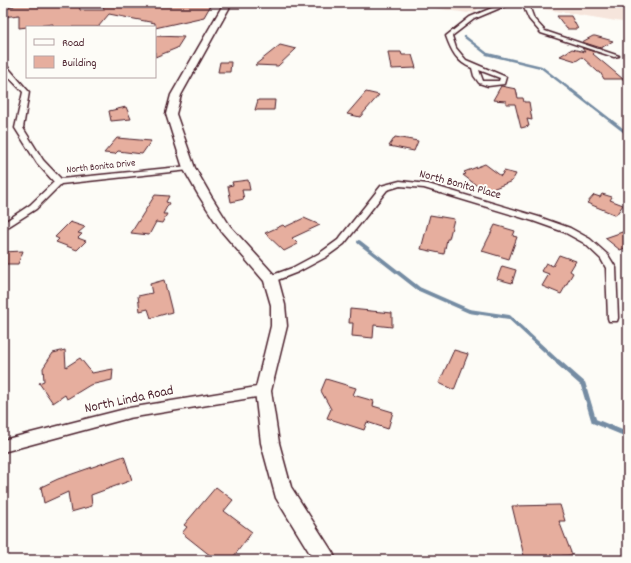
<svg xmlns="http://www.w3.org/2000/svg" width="631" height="563" viewBox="0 0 631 563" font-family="Dekko,sans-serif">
<rect width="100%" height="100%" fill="#fdfcf7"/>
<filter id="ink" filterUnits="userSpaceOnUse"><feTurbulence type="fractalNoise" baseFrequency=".025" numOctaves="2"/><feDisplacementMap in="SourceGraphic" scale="8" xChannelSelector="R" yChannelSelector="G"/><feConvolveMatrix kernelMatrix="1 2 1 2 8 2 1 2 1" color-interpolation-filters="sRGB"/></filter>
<g filter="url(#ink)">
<g fill="#f6e5dc">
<path d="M420,3H481L475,13L469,12L468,13L434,8Z"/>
<path d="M535,3H628V23L532,7Z"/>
</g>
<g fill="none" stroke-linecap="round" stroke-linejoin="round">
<path stroke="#758ca3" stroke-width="2.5" d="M465,37L487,54L541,67L572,91"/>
<path stroke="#758ca3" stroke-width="3" d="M571,90L628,134"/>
<path stroke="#758ca3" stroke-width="4" d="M359,242L419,289L469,311L509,317L559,363"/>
<path stroke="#758ca3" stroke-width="5" d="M558,362L583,384L594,421L628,435"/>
</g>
<g fill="#e6ae9e" stroke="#4a1f2b">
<path d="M15,3H79L80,10H104L103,3H212L204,17L155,28V23L109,14L98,27H53V24L19,28V15L3,17V8L14,6Z"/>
<path d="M557,16H571L578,29H567Z"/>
<path d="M155,36L184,37L177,48L155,57Z"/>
<path d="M593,36H595L613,41L601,48L582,42Z"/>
<path d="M280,45L296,49L278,66L255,65Z"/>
<path d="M582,48L595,52L593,54L623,79H604L600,72H598L582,57L576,61L560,56L572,49L585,52Z"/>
<path d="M388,52H401L402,55H412L416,68L391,69Z"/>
<path d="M220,62H231L230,72H218Z"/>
<path d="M501,86L516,89L518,98H523L524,102H529L532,120L527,119L529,126L521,128L515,104H506V101L493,100Z"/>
<path d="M366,92L379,95L360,117L347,114Z"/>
<path d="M258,100H275L274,110H255Z"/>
<path d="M126,107L131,119L111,121L109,111Z"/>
<path d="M395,137L418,141L414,151L389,146Z"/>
<path d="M117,138L151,141L142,154L118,151L115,154L104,153Z"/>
<path d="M485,164L501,176L504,171L516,174L512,181L485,192L463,175L466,174L464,172Z"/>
<path d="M248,180L250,190H242L244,199L231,202L228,186L233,185L232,182Z"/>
<path d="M602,194L612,197L610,200L623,205L616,215L587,203L594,195L600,197Z"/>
<path d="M155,195L169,196L166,202L169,203L163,214H167L162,223L156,222L149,235L131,233Z"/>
<path d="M430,215L454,219L449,239H447L444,254L421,249Z"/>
<path d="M304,218L320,225L292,238L298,244L284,251L265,233L283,225L285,227Z"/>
<path d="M70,222L85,227L78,233L82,234L78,238L86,241L77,250L56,242L59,239L55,237Z"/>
<path d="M495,225L515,231L513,236L517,237L509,259L482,251Z"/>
<path d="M628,230V247L620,250L605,238Z"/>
<path d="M23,251L18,264H3V252Z"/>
<path d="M559,255L576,261L570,271L573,273L561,294L542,286L549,274L541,271L546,263L553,266Z"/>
<path d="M502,266L516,270L512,283L497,279Z"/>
<path d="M164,280L172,312L151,318L148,309L140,311L138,296L152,293L150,284Z"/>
<path d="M350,309L392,313V327L374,325L373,338L352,336L353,323H349Z"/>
<path d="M65,350L66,367L80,358L92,373L113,369L112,380L90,385L67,399L65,395L53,403L39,383L44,381L43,368L53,353Z"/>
<path d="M454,350L468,354L454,390L439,383Z"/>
<path d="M326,379L356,388L353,395L374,401L373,406L393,412L388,429L367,422L364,430L327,418L331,409L321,391Z"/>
<path d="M124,456L132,480L91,495L92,506L71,512L68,492L44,503L41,487L58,479Z"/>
<path d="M216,487L233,500L224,511L252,532L231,560H216L182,533L187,527L184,525Z"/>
<path d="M560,505L565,521H559L572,555L562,556L563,560H525L512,506Z"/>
</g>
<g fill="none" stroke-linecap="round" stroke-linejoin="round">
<g stroke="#4a1f2b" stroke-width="3">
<g id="street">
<path d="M504,3H512L474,19L452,36L456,48L466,60L506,77L504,84L488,86L479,83L474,76L472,68C457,63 451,50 446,36L470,17ZM479,70L500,78L499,81H483Z"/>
<path d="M522,3H528L534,19L545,31L619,56L614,57L541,33L529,19Z"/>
<path d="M3,63L5,64L29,92L23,128L43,160L61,179L189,166L193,168L189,170L61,184L36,209L3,230V223L30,205L54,182L37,163L15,128L23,92L3,71Z"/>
<path d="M400,181L428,184L539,217L570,228L590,239L608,255L616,268L618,318L617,321H609L608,318L606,268L601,259L584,243L564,232L533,221L424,188L400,186L387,190L344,244L326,257L298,272L275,281H267L266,279L267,277L292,268L320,253L338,240L381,186Z"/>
<path d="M263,386L267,387L269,391L267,395L263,396L129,418L3,452V440L129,408Z"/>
</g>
</g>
<g stroke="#4a1f2b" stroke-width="3">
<path id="secondary" d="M224,3H232L181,95L176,114L195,168L211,196L230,226L278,279L285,305L287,326L271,391L279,443L291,487L333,553L336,560H314L276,498L261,443L255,391L271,326V305L264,281L222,232L199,196L183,168L166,114L171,95Z"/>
</g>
<use href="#street" fill="#fdfcf7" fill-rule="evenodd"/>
<use href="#secondary" fill="#fdfcf7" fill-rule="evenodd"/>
</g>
</g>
<g text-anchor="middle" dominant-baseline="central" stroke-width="4" stroke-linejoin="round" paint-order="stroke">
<g font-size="10" fill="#4a1f2b" stroke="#fdfcf7">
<text transform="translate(101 167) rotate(-6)">North Bonita Drive</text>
</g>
<g font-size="12" fill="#4a1f2b" stroke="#fdfcf7">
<text transform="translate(460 185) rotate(15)">North Bonita Place</text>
</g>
<g font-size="14" fill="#4a1f2b" stroke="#fdfcf7">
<text transform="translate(129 400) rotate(-12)">North Linda Road</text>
</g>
</g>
<rect width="631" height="563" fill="none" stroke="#fdfcf7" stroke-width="16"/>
<rect x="8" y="8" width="615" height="547" fill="none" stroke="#4a1f2b" stroke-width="1.5" filter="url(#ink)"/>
<rect x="26" y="26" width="130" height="52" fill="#fdfcf7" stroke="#b5a4a5"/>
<rect x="34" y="39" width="20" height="6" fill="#fdfcf7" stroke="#b5a4a5"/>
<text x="62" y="46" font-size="12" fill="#4a1f2b">Road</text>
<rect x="34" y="56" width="20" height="12" fill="#e6ae9e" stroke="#b5a4a5"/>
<text x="62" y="66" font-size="12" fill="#4a1f2b">Building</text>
</svg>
